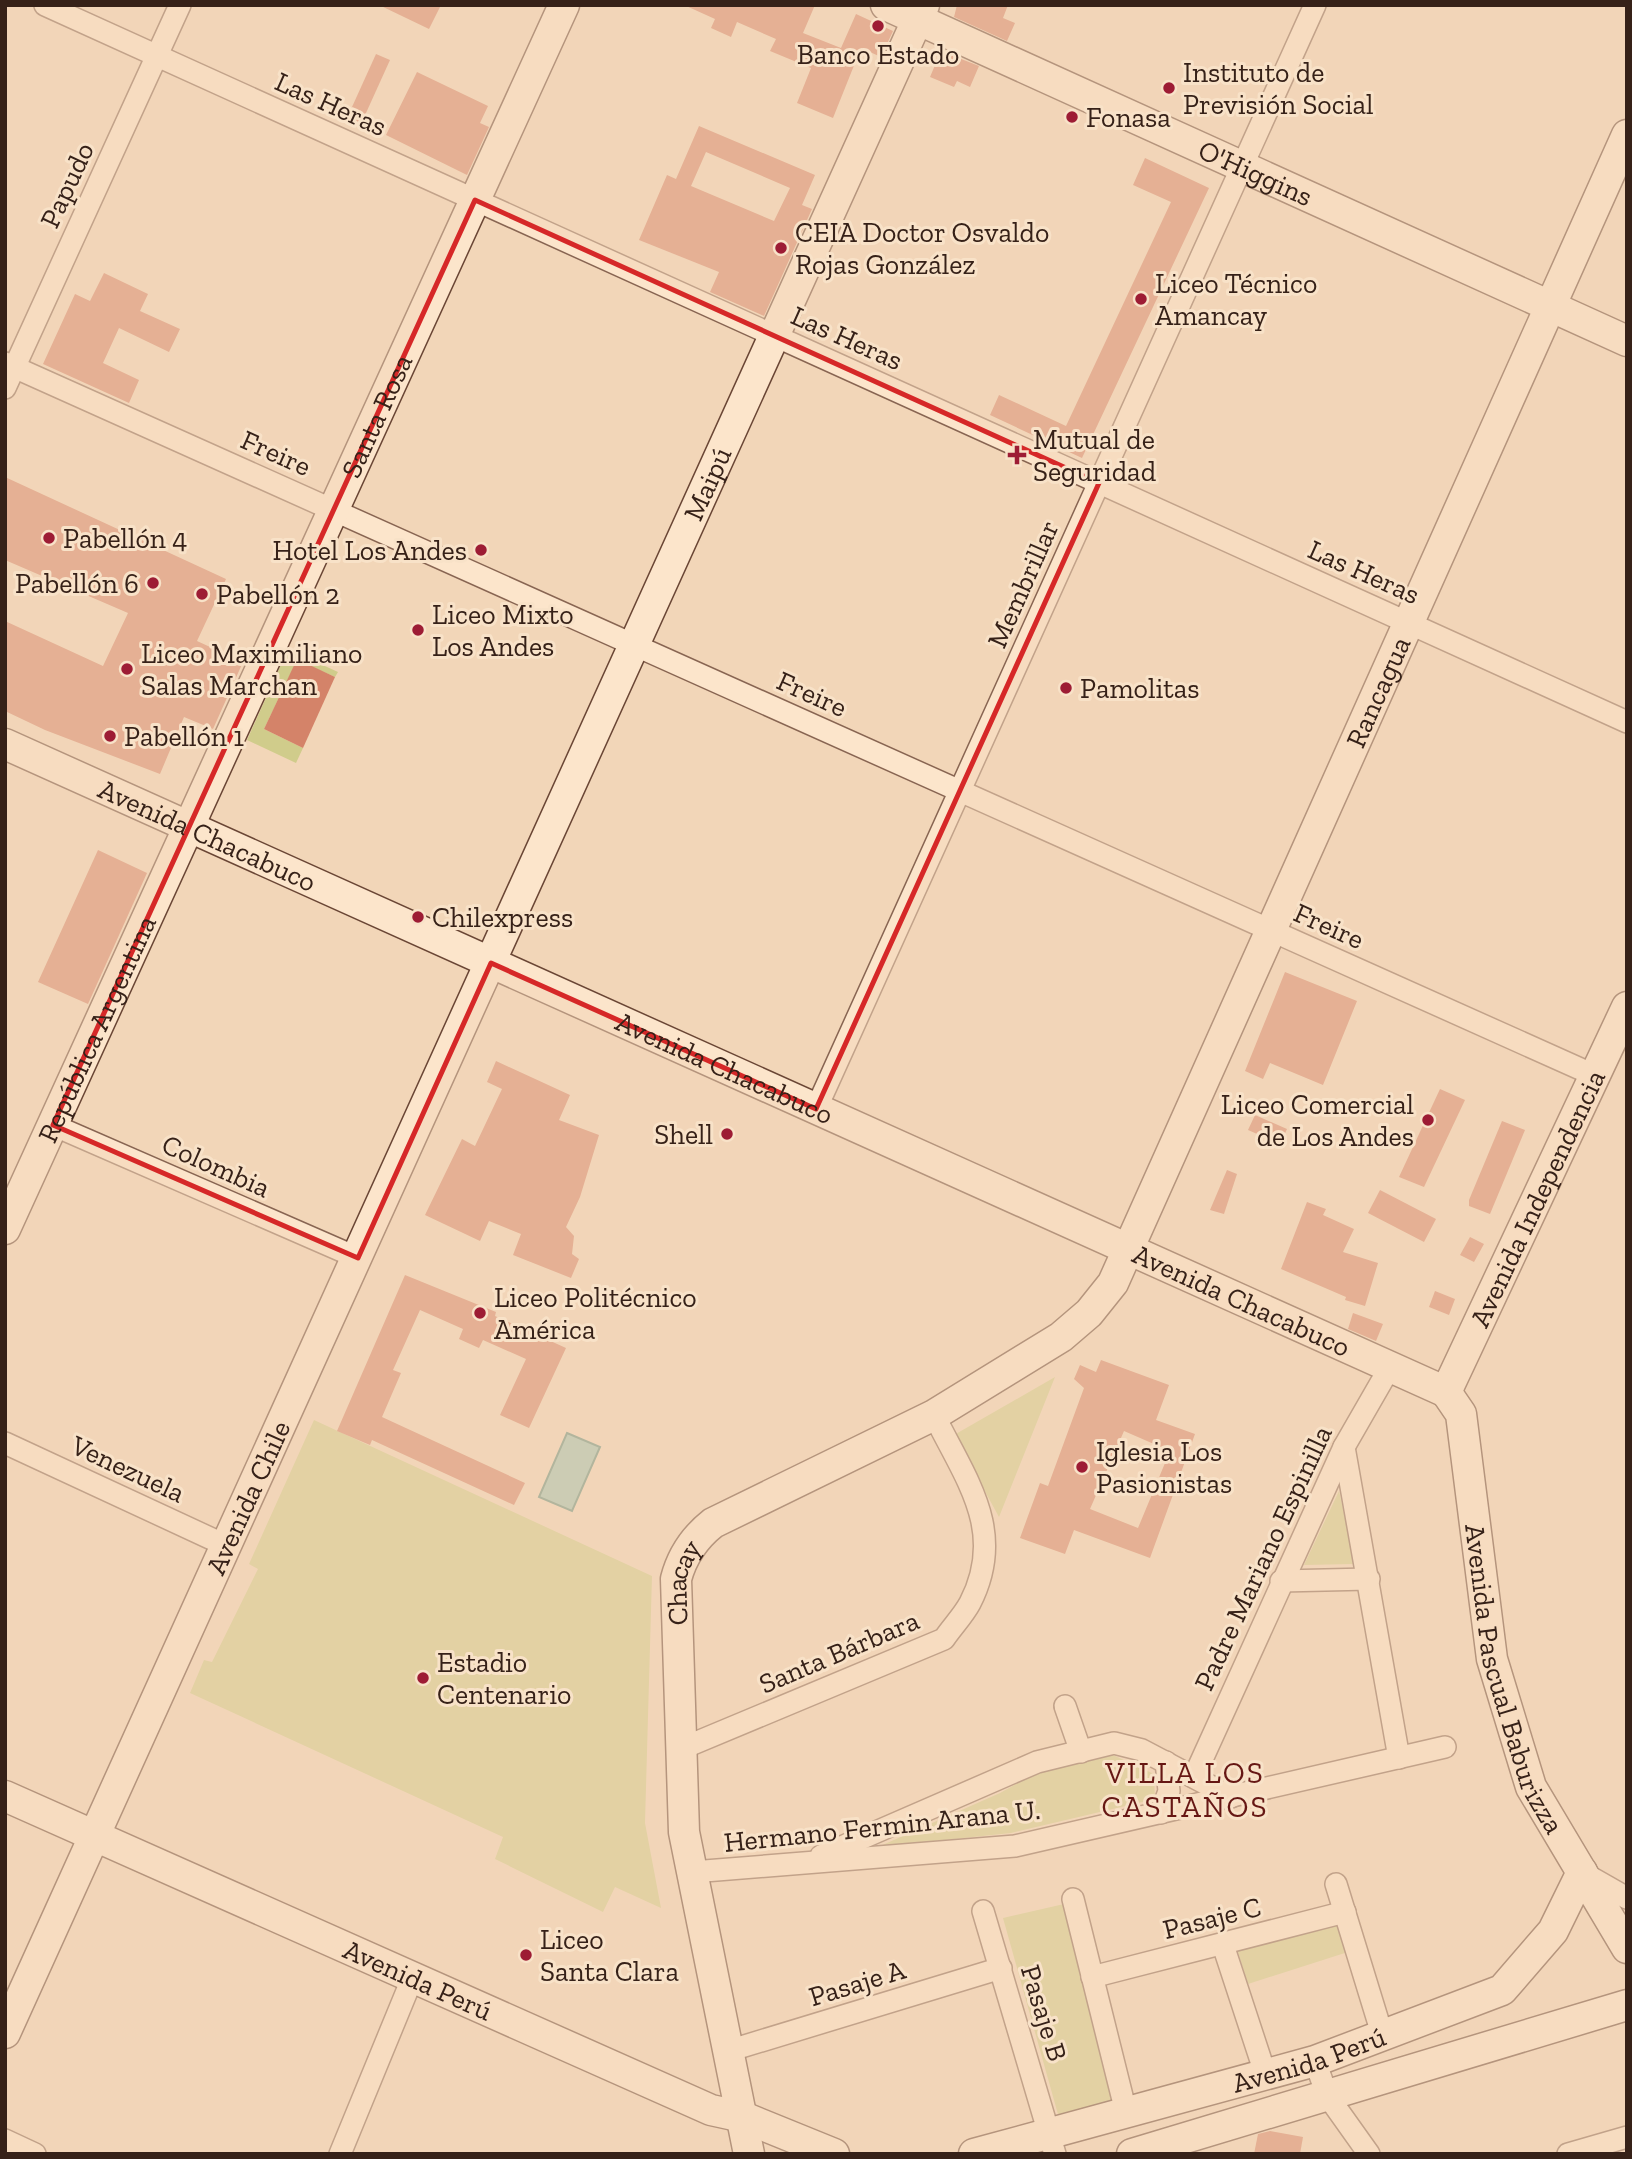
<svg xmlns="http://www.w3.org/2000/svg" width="1632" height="2159" viewBox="0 0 1632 2159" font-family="'Zilla Slab',serif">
<rect width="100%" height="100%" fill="#f2d6b8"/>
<g fill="#d0cc8b">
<path d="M288,649L338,672L335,677L297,660L264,729L303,748L296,763L247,740Z"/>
<path d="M1055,1377L999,1517L954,1435Z"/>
<path d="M314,1420L652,1576L645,1823L661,1908L615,1887L603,1912L495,1859L503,1837L190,1693L204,1660L212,1662L258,1569L249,1564Z"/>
<path d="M1339,1491L1355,1564L1304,1565Z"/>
<path d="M1113,1755L1154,1774L1155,1799L1011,1833L878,1847L1000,1793L1036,1773Z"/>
<path d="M1064,1904L1112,2103L1059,2118L1003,1918Z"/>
<path d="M1336,1919L1348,1952L1248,1984L1237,1949Z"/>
</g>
<path fill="#9dc1b0" stroke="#658e7d" stroke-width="2" d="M567,1433L600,1447L572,1511L539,1497Z"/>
<g fill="#d48369" fill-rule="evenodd">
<path d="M379,5H441L429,29Z"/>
<path d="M684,5H815L803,33L841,48L856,14L893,31L881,57L861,48L833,118L797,103L811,68L770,51L776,39L737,22L731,37L711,28L715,19Z"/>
<path d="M957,5H1008L1003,18L1015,23L1007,41L954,17Z"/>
<path d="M941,51L979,66L970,87L957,81L954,87L930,77Z"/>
<path d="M376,54L390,60L361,124L347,118Z"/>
<path d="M417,72L488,106L480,123L489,127L467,175L386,135Z"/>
<path d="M699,126L815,175L802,205L812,209L764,316L710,292L719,272L639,240L667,175L676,179ZM706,152L790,188L774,221L691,186Z"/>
<path d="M1145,158L1209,188L1082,458L990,415L999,395L1066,426L1171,202L1133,185Z"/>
<path d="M104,273L148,294L140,311L180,329L169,352L119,328L103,363L139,380L129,403L43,364L75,294L90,301Z"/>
<path d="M5,477L226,579L197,641L243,662L213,729L184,717L160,774L45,730L5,711V621L103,666L128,613L5,560Z"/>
<path d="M297,659L335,677L303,748L264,729Z"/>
<path d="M98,850L147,873L88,1004L38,982Z"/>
<path d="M1285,972L1357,1001L1323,1085L1270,1063L1263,1079L1245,1071Z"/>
<path d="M496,1061L570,1095L559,1120L599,1135L580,1197L566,1227L574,1236L572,1254L579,1259L571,1278L513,1255L521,1234L489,1221L480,1241L425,1215L462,1139L475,1146L502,1089L487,1082Z"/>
<path d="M1440,1089L1465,1100L1424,1187L1399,1177Z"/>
<path d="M1255,1115L1287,1129L1280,1144L1248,1130Z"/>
<path d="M1502,1121L1525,1130L1490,1214L1469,1206V1200Z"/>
<path d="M1227,1170L1237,1174L1224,1214L1210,1210Z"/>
<path d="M1380,1190L1436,1219L1424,1242L1368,1213Z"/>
<path d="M1307,1202L1326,1209L1323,1215L1354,1229L1343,1252L1378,1263L1365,1306L1345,1300L1346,1297L1281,1269Z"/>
<path d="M1470,1237L1484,1244L1474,1262L1460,1255Z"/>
<path d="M405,1275L496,1312L495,1316L566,1348L529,1428L500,1415L526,1359L483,1340L479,1348L459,1339L463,1329L420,1310L393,1370L401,1373L382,1417L525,1483L514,1505L372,1440L370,1445L337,1431Z"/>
<path d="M1435,1291L1455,1299L1449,1315L1429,1307Z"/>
<path d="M1353,1313L1383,1324L1376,1341L1348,1329Z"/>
<path d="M1101,1360L1169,1385L1156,1420L1195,1434L1150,1558L1074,1530L1065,1554L1020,1538L1040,1483L1048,1486L1084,1388L1074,1379L1080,1365L1096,1372ZM1124,1431L1170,1451L1138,1528L1090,1509Z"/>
<path d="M1270,2131L1303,2137L1300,2154H1254L1258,2134Z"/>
</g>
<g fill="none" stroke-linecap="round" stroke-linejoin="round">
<g stroke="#886552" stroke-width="24">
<g id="street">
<path d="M45,5L1627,722"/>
<path d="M5,363L1596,1076"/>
<path d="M5,388L180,5"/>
<path d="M816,1109L1315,5"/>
<path d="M53,1125L358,1258"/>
<path d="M5,1443L227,1546"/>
<path d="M1344,1447L1399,1758"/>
<path d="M1281,1581L1369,1579"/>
<path d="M1065,1706L1081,1752"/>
<path d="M683,1748L944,1639C952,1627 963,1616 970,1603C1007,1531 966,1480 934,1415"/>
<path d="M1194,1777L1344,1447L1390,1367"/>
<path d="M1161,1813L1169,1791L1166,1762"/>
<path d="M821,1856L1037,1762L1114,1743L1142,1750L1231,1797"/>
<path d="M692,1872L1015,1846L1445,1747"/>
<path d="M1583,1873L1627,1898"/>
<path d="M1336,1884L1383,2037"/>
<path d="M1073,1899L1126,2112"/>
<path d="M983,1911L1055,2154"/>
<path d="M1223,1945L1265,2073"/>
<path d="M1092,1977L1345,1912"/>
<path d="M728,2051L1001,1968"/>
<path d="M1315,2061L1327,2095L1369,2154"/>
<path d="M5,2140L35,2154"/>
<path d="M340,2154L412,1979"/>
<path d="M1568,2154L1627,2137"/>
</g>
</g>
<g stroke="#6a4635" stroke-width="33">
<g id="secondary">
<path id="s1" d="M886,5L1627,341"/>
<path id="s2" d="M5,744L1446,1392"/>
<path id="s3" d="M5,1229L564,5"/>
<path id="s4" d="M1446,1392L1461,1414L1492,1659L1531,1787L1627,1948"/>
<path id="s5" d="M1446,1392L1627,1007"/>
<path id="s6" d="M5,1796L711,2110L743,2117L834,2154"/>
<path id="s7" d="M5,2033L924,5"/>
<path id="s8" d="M749,2154L684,1832L676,1579C682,1556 694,1538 713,1523L934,1415L1061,1337L1089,1313L1113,1283L1627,135"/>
<path id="s9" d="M974,2154L1315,2061L1502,1990L1553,1931L1582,1872"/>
<path d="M1132,2154L1627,2005"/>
</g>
</g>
<use href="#street" stroke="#fce5cb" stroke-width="21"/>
<use href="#secondary" stroke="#fce5cb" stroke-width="30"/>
</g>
<path d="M0 0H1632V2159H0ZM475,200L1099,483L816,1109L491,963L358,1258L53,1125Z" fill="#f2d6b8" fill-opacity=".55" fill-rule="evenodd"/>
<path fill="none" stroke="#d62828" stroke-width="5" stroke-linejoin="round" d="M475,200L1099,483L816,1109L491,963L358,1258L53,1125Z"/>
<g fill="#9d1c34" stroke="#f8e2c8" stroke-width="2.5">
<circle cx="878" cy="26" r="7"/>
<circle cx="1169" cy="88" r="7"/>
<circle cx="1072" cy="117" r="7"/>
<circle cx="781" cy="248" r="7"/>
<circle cx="1141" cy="299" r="7"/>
<path d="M1013.5 444.5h7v7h7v7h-7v7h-7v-7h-7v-7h7z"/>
<circle cx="49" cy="538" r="7"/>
<circle cx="481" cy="550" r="7"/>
<circle cx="153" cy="583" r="7"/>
<circle cx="202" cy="594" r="7"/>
<circle cx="418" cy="630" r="7"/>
<circle cx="127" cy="669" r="7"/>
<circle cx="1066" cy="688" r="7"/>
<circle cx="110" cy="736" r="7"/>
<circle cx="418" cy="917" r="7"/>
<circle cx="1428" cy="1120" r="7"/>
<circle cx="727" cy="1134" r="7"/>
<circle cx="480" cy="1313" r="7"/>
<circle cx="1082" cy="1467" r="7"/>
<circle cx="423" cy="1678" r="7"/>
<circle cx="526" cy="1955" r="7"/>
</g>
<g text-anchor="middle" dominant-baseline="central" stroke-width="6" stroke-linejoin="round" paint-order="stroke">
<g font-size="28" fill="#362118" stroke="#f8e2c8" text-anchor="start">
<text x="878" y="54" text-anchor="middle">Banco Estado</text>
<text x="1183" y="72">Instituto de<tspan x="1183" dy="32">Previsión Social</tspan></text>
<text x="1086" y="117">Fonasa</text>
<text x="795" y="232">CEIA Doctor Osvaldo<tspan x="795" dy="32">Rojas González</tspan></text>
<text x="1155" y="283">Liceo Técnico<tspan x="1155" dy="32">Amancay</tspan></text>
<text x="1033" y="439">Mutual de<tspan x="1033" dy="32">Seguridad</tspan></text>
<text x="63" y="538">Pabellón 4</text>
<text x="467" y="550" text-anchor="end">Hotel Los Andes</text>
<text x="139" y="583" text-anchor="end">Pabellón 6</text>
<text x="216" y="594">Pabellón 2</text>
<text x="432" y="614">Liceo Mixto<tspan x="432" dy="32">Los Andes</tspan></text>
<text x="141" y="653">Liceo Maximiliano<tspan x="141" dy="32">Salas Marchan</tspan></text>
<text x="1080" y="688">Pamolitas</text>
<text x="124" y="736">Pabellón 1</text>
<text x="432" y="917">Chilexpress</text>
<text x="1414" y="1104" text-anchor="end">Liceo Comercial<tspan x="1414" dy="32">de Los Andes</tspan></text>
<text x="713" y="1134" text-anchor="end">Shell</text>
<text x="494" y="1297">Liceo Politécnico<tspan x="494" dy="32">América</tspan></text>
<text x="1096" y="1451">Iglesia Los<tspan x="1096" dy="32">Pasionistas</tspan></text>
<text x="437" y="1662">Estadio<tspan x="437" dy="32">Centenario</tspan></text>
<text x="540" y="1939">Liceo<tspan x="540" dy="32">Santa Clara</tspan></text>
</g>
<g font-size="28" fill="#362118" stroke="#f8e2c8">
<text transform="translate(331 104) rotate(24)">Las Heras</text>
<text stroke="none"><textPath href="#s1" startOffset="406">O'Higgins</textPath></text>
<text transform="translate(67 185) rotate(-65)">Papudo</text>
<text transform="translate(847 338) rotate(24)">Las Heras</text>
<text stroke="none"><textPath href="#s3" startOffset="894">Santa Rosa</textPath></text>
<text transform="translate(276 453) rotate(24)">Freire</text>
<text stroke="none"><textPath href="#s7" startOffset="1701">Maipú</textPath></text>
<text transform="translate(1364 572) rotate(24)">Las Heras</text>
<text transform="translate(1023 584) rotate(-66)">Membrillar</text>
<text stroke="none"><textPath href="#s8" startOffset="1768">Rancagua</textPath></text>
<text transform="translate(812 694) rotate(24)">Freire</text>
<text stroke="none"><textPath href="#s2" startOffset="222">Avenida Chacabuco</textPath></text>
<text transform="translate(1329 926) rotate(24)">Freire</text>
<text stroke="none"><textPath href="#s3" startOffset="220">República Argentina</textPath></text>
<text stroke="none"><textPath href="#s2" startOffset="789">Avenida Chacabuco</textPath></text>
<text transform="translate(216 1166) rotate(24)">Colombia</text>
<text stroke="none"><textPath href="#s5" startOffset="214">Avenida Independencia</textPath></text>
<text stroke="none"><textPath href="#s2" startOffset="1356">Avenida Chacabuco</textPath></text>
<text transform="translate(128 1469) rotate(25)">Venezuela</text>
<text stroke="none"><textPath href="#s7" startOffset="588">Avenida Chile</textPath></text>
<text transform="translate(1263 1558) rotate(-65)">Padre Mariano Espinilla</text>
<text stroke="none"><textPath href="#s8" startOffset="579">Chacay</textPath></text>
<text transform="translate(839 1652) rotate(-23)">Santa Bárbara</text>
<text stroke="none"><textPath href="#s4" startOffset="298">Avenida Pascual Baburizza</textPath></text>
<text transform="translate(882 1826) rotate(-6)">Hermano Fermin Arana U.</text>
<text transform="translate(1212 1918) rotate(-14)">Pasaje C</text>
<text stroke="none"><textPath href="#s6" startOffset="452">Avenida Perú</textPath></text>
<text transform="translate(857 1983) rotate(-17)">Pasaje A</text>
<text transform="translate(1044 2013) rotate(73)">Pasaje B</text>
<text stroke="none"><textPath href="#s9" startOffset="348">Avenida Perú</textPath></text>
</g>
<g font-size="30" letter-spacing="2" fill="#661714" stroke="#f8e2c8">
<text x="1185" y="1773">VILLA LOS<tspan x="1185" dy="34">CASTAÑOS</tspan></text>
</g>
</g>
<rect width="1632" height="2159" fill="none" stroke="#362118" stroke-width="14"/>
</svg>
